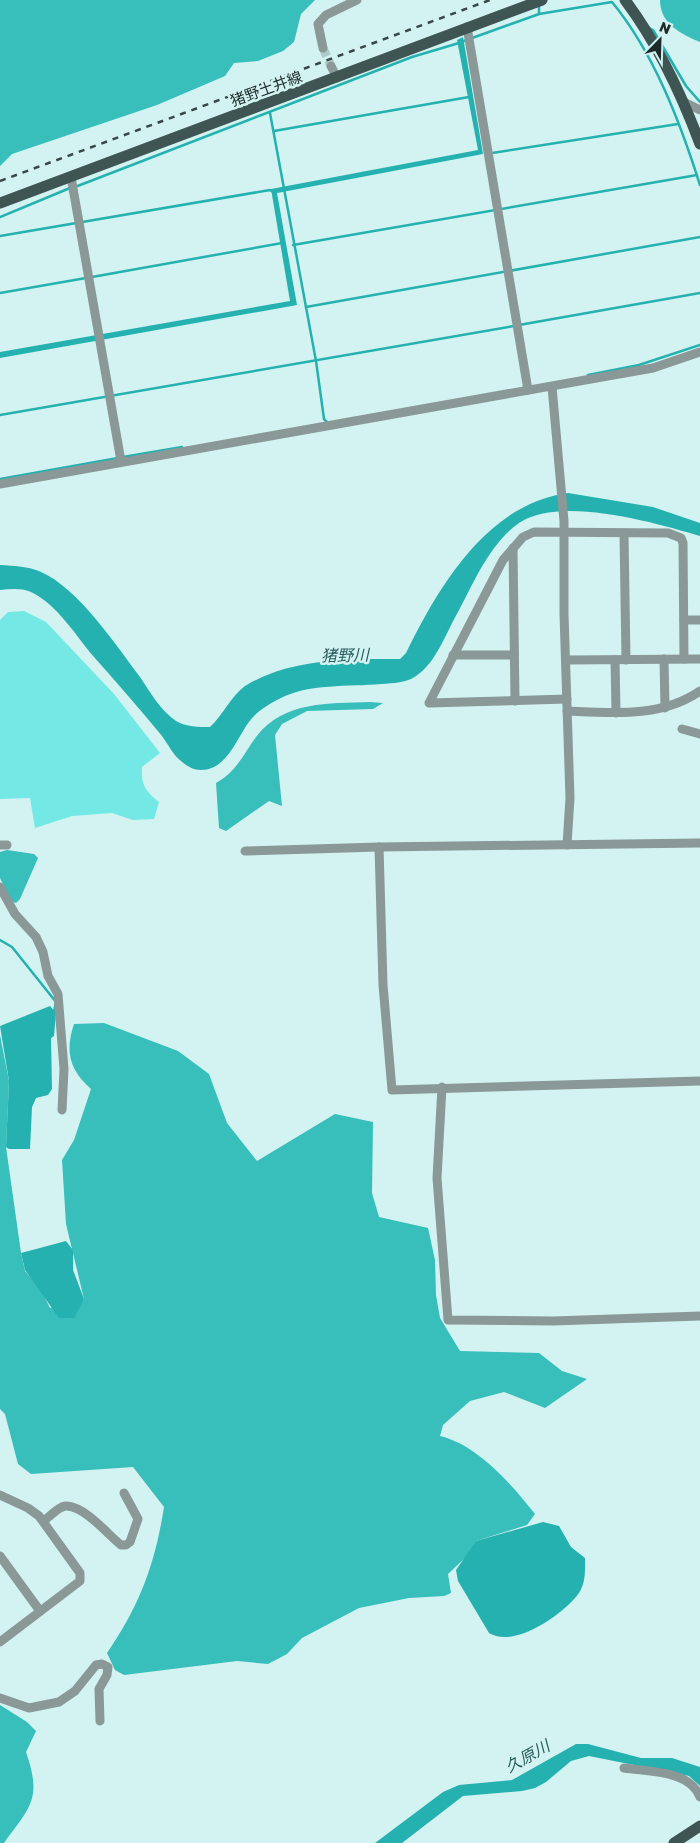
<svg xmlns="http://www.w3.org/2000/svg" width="700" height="1843" viewBox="0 0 700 1843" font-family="'Golos Text','Noto Sans JP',sans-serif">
<rect width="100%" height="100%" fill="#d2f3f1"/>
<path fill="#73e8e5" d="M24,611L46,622L114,694L160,753L142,767C141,786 146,791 159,802L154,819L133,820L112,813L72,816L35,828L30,798L0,799V620L8,612Z"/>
<g fill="#38bebb">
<path d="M0,0H315L301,14L294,42L283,51L258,61L234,63L225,76L157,105L12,154L0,166Z"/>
<path d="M660,0H700V42C681,34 660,24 660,0Z"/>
<path d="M370,702L383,703L373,709L307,711L282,724L275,735L282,806L269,801L226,831L219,828L216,783C236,772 243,755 256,737C284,700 329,704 370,702Z"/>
<path d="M7,850L34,854L38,858L20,899L16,903L11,901L0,878V852Z"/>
<path d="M104,1023L178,1051L209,1074L227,1123L257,1161L335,1114L373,1122L372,1193L379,1217L428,1228L435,1260L436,1295L440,1318L460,1351L539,1353L562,1371L587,1379L545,1408L504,1392L470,1401L443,1425L440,1436C478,1445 512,1485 535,1514L527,1525L476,1541L467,1556L448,1574L451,1593L444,1596L409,1598L359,1608L302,1638L287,1654L268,1664L237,1661L124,1675L115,1670L107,1653C140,1605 155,1564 164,1507L133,1467L31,1474L18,1464L5,1414L0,1409V1035L9,1081L6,1147L21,1253L25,1271L41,1290L50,1308L84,1299L66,1224L62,1160L74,1140L91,1089C69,1070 65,1051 74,1024Z"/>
<path d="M0,1705L27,1722L36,1731L26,1752C42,1799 31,1806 4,1843H0Z"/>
</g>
<g fill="#25b1af">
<path d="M463,37L483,154L277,193L297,305L0,358V352L290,301L271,189L478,150L457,40Z"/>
<path d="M568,493L653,507L700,523V536C656,523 560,495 519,523C490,543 474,582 458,612C446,633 436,663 416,676C407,683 393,683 381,684C349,687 308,683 279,699C271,703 259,710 253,717C238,733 229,770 201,770C193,770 187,766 181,761C173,755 168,744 162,736C140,709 117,683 94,657C76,636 57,604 31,592C21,588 11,589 0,590V565C14,566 28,566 41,572C78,588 116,645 140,677C150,692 161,711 176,721C186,727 199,727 210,727C223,715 231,696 245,686C290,658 350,659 400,659L406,653C439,586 487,504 568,493Z"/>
<path d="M50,1006L56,1013L54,1036L51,1038L52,1089L48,1095L36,1098L32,1107L30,1149H9L6,1147L9,1081L0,1026Z"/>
<path d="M66,1241L73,1250V1270L84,1299L74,1318H59L25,1270L21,1253Z"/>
<path d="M543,1522L559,1526L571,1547L585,1558C585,1570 586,1582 579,1593C564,1614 514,1649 489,1633L458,1581L456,1570L476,1541Z"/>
<path d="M576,1744H588L641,1758H672L700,1767V1786L689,1776L589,1756L571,1761L546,1782L535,1788L522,1791L463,1796L402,1843H375L443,1792L459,1785L512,1780Z"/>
</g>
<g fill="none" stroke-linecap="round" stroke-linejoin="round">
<g stroke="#25b1af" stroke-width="2.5">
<path d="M539,14L612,2C654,53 680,122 700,185"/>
<path d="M649,28L653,30L686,86L700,102"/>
<path d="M461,42L539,14V4"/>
<path d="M270,113L316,361L324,419L327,422"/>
<path d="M274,131L469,97"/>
<path d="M492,153L678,124"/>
<path d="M75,187L412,57L459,43"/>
<path d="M0,217L70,188"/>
<path d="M0,236L270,190L273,192"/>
<path d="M293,245L697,175"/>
<path d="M92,277L282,243"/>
<path d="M0,293L86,278"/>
<path d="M306,307L700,237"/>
<path d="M519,325L700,293"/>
<path d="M588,375L639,365L700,345"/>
<path d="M0,415L514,326"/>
<path d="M123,457L182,447"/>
<path d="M0,479L118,458"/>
<path d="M0,940L12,947L56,1002L54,1012"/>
</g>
<path stroke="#aecbc9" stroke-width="9" stroke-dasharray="9 4.5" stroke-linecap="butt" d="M323,48L331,66"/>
<g stroke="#8b9898" stroke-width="9">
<path d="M467,27L528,390"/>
<path d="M323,48L318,24L326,15L357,0"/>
<path d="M331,66L337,78"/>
<path d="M684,102L700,110"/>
<path d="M71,177L121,461"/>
<path d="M552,387L564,521V614L570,798L567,845"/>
<path d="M0,484L653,368L700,352"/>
<path d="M624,534L626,660"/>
<path d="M513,548L515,701"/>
<path d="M684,620H700"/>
<path d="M453,655H514"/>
<path d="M664,659L665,708"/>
<path d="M567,660L700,659"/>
<path d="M615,660L616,713"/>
<path d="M567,699L429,703L503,560L523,537L534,532L668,533L681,538L683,543L684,659"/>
<path d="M567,711C612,713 661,718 700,691"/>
<path d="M682,729L700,734"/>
<path d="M0,845H7"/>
<path d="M379,847L383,985L392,1090L700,1081"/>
<path d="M245,851L379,847L700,843"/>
<path d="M0,887L15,914L36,937L43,952L48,976L58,994L64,1069L62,1110"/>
<path d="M442,1087L437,1178L448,1320L553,1321L700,1316"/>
<path d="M0,1495L28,1508L39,1516L80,1573V1581L0,1642"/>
<path d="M44,1521C49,1517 60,1505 67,1506C87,1508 106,1533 121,1545H126L130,1542L138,1519L124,1493"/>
<path d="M0,1556L40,1611"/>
<path d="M0,1698L29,1708L59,1702L75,1691L96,1665L102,1664L108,1667L107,1675L99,1689L100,1721"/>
<path d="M624,1768C649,1772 690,1770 700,1797"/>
</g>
<g stroke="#3e5554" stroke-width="11">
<path d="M625,0C658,44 681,93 700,144"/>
<path d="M0,203L542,0"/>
<path d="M674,1843L700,1826"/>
</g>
<path stroke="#374746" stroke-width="2.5" stroke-dasharray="6 6" stroke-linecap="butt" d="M0,181L490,0"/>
</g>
<g text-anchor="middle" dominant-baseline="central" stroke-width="5" stroke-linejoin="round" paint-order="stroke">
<g font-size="15" fill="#1d2a29" stroke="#d2f3f1">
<text transform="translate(266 88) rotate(-20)">猪野土井線</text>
</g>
<g font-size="16" font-style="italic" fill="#285d5c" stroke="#d2f3f1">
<text transform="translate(345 655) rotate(-1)">猪野川</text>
<text transform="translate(527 1756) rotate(-29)">久原川</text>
</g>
</g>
<g transform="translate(660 40) rotate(23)" stroke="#d2f3f1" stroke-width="4" paint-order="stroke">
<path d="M0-4L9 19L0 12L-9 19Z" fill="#1d2a29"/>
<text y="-8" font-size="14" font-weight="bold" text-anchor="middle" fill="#1d2a29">N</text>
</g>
</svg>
